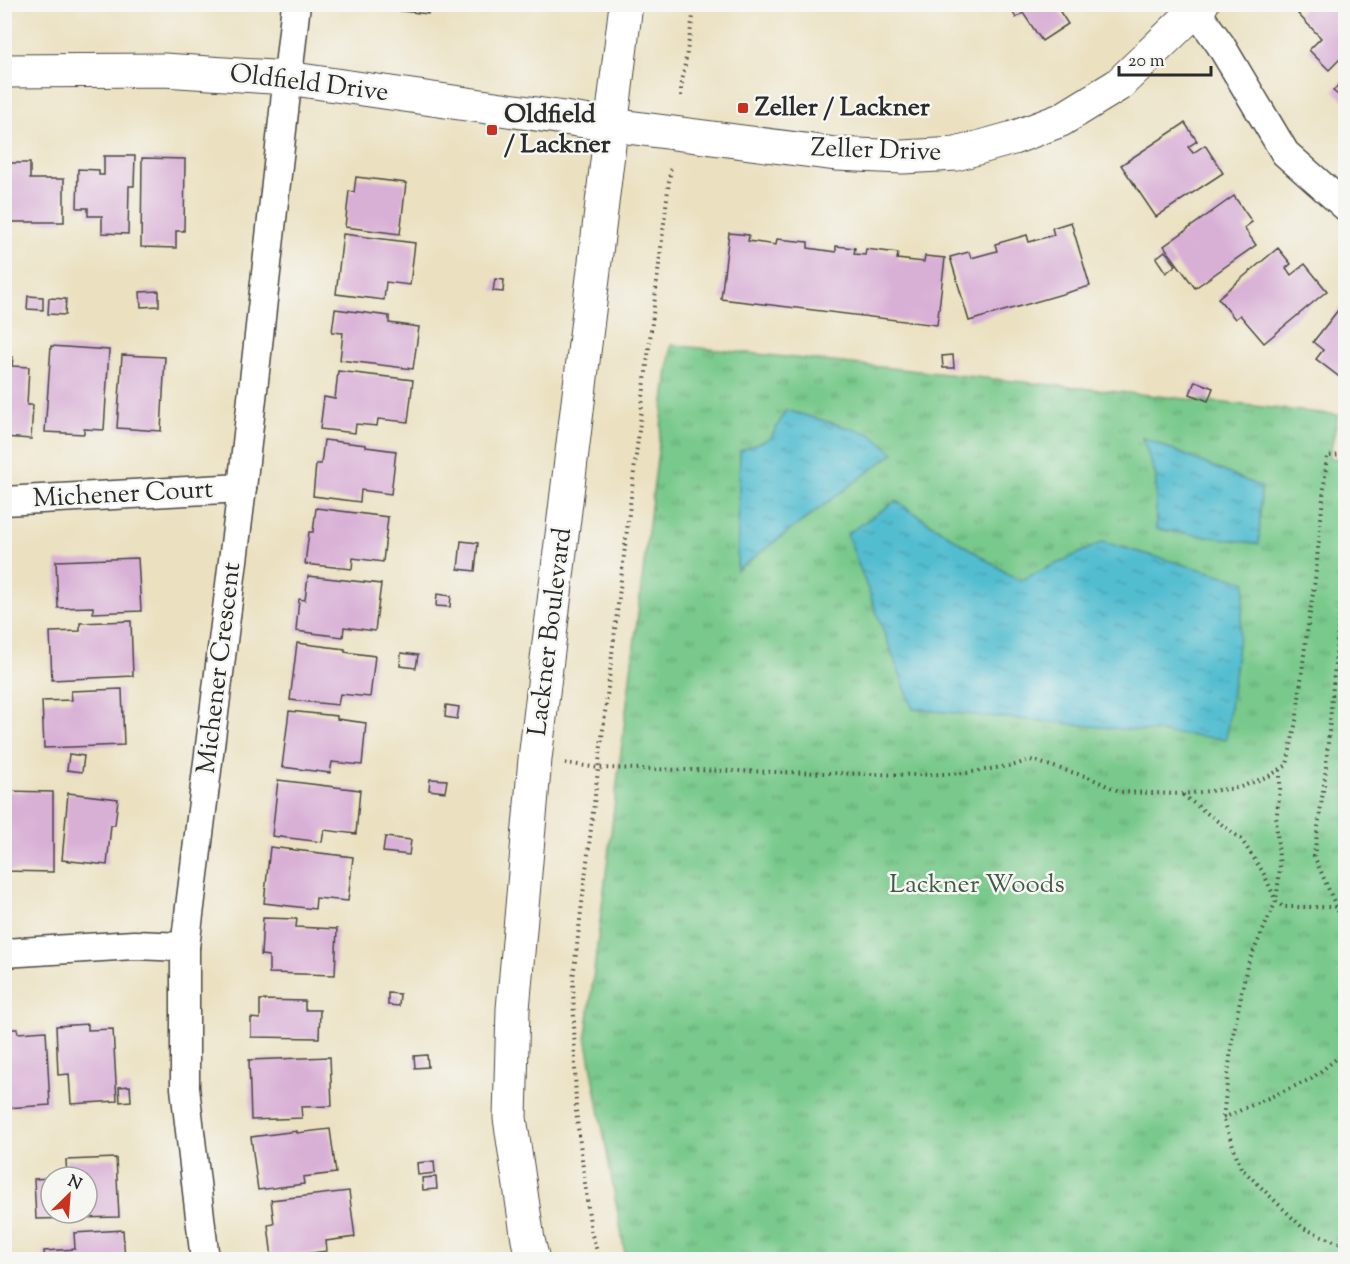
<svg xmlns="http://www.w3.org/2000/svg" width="1350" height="1264" viewBox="0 0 1350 1264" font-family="'Sorts Mill Goudy',serif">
<defs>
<pattern id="park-tufts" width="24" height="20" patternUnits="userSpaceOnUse" patternTransform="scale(1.5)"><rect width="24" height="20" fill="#78c98b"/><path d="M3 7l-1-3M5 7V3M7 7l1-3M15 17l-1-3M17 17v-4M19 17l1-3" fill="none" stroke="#63a372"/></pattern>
<pattern id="water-ripples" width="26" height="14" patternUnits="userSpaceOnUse" patternTransform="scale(1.5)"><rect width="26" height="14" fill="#53bdd0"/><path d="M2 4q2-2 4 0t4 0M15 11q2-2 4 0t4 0" fill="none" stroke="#459aa9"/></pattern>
</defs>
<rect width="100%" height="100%" fill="#f6f6f2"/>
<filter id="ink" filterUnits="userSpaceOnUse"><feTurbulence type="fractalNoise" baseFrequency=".0167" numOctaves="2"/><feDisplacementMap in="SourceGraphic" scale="12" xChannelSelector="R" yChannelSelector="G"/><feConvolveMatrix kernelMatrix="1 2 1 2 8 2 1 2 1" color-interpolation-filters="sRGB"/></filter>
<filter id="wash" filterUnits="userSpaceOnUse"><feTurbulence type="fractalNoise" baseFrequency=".008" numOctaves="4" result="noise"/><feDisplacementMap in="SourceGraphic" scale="24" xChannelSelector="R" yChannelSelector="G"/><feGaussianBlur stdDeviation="1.35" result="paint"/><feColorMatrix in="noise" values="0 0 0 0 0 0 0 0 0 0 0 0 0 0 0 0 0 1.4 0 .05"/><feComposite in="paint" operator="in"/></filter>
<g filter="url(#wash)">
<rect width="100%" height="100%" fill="#ebe1c1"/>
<path fill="url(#park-tufts)" stroke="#527a5b" stroke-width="1.5" d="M671,345L1338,415L1329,458L1346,459L1345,1259H626L586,1036Z"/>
<g fill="url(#water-ripples)" stroke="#3f747e" stroke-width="1.5">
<path d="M786,410L871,434L894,453L737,570L740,451L771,438Z"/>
<path d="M1142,437L1261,487L1259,544L1156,529V476Z"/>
<path d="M896,501L1019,581L1103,542L1246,582L1226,739L913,709L847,534Z"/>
</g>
<g id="blocks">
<g fill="#d8afd5">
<path d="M377,4H429L428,14L376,8Z"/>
<path d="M1008,4H1055L1068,24L1042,41L1023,13L1016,18Z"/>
<path d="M1308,4H1346V53L1329,70L1309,50L1321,38L1298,14Z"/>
<path d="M1346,77V101L1333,91Z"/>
<path d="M1185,123L1197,141L1188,147L1193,153L1205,145L1223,173L1156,217L1121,165Z"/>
<path d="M104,156H135L134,186H129L128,234L102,233V216H88V208H77L78,169L99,170V175H104Z"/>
<path d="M142,158L185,159L184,231H176V248L141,247Z"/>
<path d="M6,163H30V179H64V222H7Z"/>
<path d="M356,177L406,183L400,234L345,227L349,191L354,192Z"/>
<path d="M1234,196L1252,222L1244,228L1256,245L1195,288L1164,246Z"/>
<path d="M1071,222L1090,286L969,321L950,257L969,252L971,258L997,251L995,244L1027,235L1029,242L1054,235L1052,228Z"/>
<path d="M729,233L749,235L748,241L776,245L777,239L808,242V248L836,252V246L855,248L854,254L865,255L866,249L898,253L897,259L924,262L925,256L945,258L937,325L721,299Z"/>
<path d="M343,234L415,243L410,285L386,282L384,300L336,294Z"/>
<path d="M1278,248L1291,264L1286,268L1291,275L1305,264L1327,291L1264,343L1240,315L1235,319L1218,298Z"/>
<path d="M1165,251L1176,265L1166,273L1156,258Z"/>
<path d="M495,279L504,280L503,292L493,291Z"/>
<path d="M159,291V306L141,307L140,292Z"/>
<path d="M28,296L43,297V310L27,309Z"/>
<path d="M49,298L66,299L65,315L48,314Z"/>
<path d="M1346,300V382L1316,359L1323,350L1313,342Z"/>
<path d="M335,309L389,316V323L419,327L413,369L340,360L343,333L332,332Z"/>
<path d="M51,346L109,350L104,430L84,429V434L45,432Z"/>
<path d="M122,355L165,357L161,431L117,428Z"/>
<path d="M953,355L954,368H943L942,356Z"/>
<path d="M4,357H13L12,366L29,367L27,405H33L31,439L4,437Z"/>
<path d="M338,371L413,380L408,422L378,419L377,426L356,424L355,433L320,429L324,397L335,399Z"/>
<path d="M1195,381L1213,388L1208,401L1190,394Z"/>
<path d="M324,440L366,445V447L396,451L391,494L361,490L360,502L313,496L316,464H321Z"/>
<path d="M316,508L388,517L383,562L353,558L352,569L305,564L309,532H313Z"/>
<path d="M461,541L478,543L475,571L458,569Z"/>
<path d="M138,558L141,611L93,613V607L58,608L56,561Z"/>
<path d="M308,576L381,584L375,631L344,627L343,637L296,631L299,599L305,600Z"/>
<path d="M437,594L451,596L450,607L436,606Z"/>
<path d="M131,621L133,676L52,680L50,632L80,631V623Z"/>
<path d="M297,643L345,649V652L375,656L370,697L340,694L338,705L290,700Z"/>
<path d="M401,653L418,655L416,668L400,666Z"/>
<path d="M122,689L124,745L44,748L42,701L72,700L71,691Z"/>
<path d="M446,705L459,707L457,719L445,717Z"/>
<path d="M289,711L337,716V719L366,723L362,765L332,762L330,773L282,767Z"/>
<path d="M69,754L84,756L82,772L67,770Z"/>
<path d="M430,779L447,780L445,792L429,790Z"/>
<path d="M278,780L360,790L356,834L324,830L322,842L272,836Z"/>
<path d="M4,791L53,792V872L4,871Z"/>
<path d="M68,793L118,799L115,825H111L107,865L62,860Z"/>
<path d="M385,837L411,840L409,855L383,852Z"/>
<path d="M270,847L353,857L348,901L316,898L315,909L264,903Z"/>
<path d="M263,918L297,919L296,927L337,929L335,975L269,973V956L261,955Z"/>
<path d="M388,993L400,994L399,1006L388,1005Z"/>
<path d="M260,1000L305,1001V1010H320L319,1038L251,1037V1018L260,1019Z"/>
<path d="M88,1024V1030L113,1029L117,1101L71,1104L69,1074L58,1075L56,1026Z"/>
<path d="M4,1029H17L18,1033L46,1031L50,1105L6,1108Z"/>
<path d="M427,1055L428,1067L415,1068L414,1056Z"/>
<path d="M330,1057L332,1106L301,1107L302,1118L251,1120L249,1060Z"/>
<path d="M130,1086L131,1101L120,1102L119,1087Z"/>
<path d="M330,1129L336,1173L303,1177L304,1184L258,1190L251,1137L297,1131V1133Z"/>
<path d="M116,1158L119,1217L36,1219L34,1179L51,1178V1213H87V1177H67L66,1160Z"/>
<path d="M434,1161L435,1173L418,1175L417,1163Z"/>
<path d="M436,1177L437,1189L423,1190L422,1178Z"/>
<path d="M349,1191L355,1237L326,1241L327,1251L272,1258L268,1225L274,1224L271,1200Z"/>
<path d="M123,1230L125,1260H45L44,1251L75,1249L74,1233Z"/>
</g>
</g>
</g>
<g filter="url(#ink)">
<use href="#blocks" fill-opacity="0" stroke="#484642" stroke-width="1.5"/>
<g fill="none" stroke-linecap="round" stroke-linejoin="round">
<g stroke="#484642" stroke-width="31">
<g id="minor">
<path d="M1196,11L1220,44L1285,153L1346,207"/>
<path d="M4,501L242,488"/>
<path d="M4,953L134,945L185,947"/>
<path d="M205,1260L185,1088V947L242,488L296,4"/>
</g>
</g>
<g stroke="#484642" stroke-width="35">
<path id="tertiary" d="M4,71L164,70L287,78L612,125L836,154L903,157L956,154L1013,138L1061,120L1118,85L1202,4"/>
</g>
<g stroke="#484642" stroke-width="35">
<path id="secondary" d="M533,1260L528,1240L510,1118L513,1009L535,759L626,4"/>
</g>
<g stroke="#484642" stroke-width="4" stroke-dasharray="1.5 4.5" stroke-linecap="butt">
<path d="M681,96V88L695,4"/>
<path d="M1346,539L1325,777L1314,856L1346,929"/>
<path d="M565,763L599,768L916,775L967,773L1014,765L1031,760L1088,777L1121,792L1182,794L1238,788L1269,776L1287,765L1297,716L1305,646L1315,580L1327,456L1346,455"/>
<path d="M1280,770V789L1276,821L1280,869L1276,901L1247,966L1232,1040L1223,1118L1241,1168L1303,1228L1346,1246"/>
<path d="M1183,795L1241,839L1263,872L1276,901L1283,907H1336"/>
<path d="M1223,1118L1311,1079L1346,1051"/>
<path d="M600,1260L591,1232L576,1111L573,978L671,165"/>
</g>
<use href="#minor" stroke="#fff" stroke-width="28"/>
<use href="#tertiary" stroke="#fff" stroke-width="33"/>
<use href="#secondary" stroke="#fff" stroke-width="33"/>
</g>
</g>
<g fill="#c8321e" stroke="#f6f6f2" stroke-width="2">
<rect x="737" y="102" width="12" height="12" rx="3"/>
<rect x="486" y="124" width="12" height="12" rx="3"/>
</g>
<g text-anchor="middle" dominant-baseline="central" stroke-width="5" stroke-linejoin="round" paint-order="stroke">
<g font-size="26" fill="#2b2b2b" stroke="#f6f6f2">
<text transform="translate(309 84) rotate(7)">Oldfield Drive</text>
<text transform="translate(876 151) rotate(2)">Zeller Drive</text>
<text transform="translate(123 495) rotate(-3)">Michener Court</text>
<text transform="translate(551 632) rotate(-83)">Lackner Boulevard</text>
<text transform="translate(220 668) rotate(-83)">Michener Crescent</text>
</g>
<g font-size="26" font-weight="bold" fill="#2b2b2b" stroke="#f6f6f2" text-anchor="start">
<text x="755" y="108">Zeller / Lackner</text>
<text x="504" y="115">Oldfield<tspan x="504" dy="30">/ Lackner</tspan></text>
</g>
<g font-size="26" fill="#425a48" stroke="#f6f6f2">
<text x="977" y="885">Lackner Woods</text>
</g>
</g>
<rect width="1350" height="1264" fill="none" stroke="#f6f6f2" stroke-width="24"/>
<g transform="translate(69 1195) rotate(25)"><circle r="28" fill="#f6f6f2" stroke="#a5a5a2" stroke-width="1.5"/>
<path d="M0-4.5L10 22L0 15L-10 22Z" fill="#c8321e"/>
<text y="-9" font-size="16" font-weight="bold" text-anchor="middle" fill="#2b2b2b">N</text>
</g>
<path d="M1119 66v9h92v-9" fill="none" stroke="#2b2b2b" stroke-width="3"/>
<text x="1128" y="66" font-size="18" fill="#2b2b2b" stroke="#f6f6f2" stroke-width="4.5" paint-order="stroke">20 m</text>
</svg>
